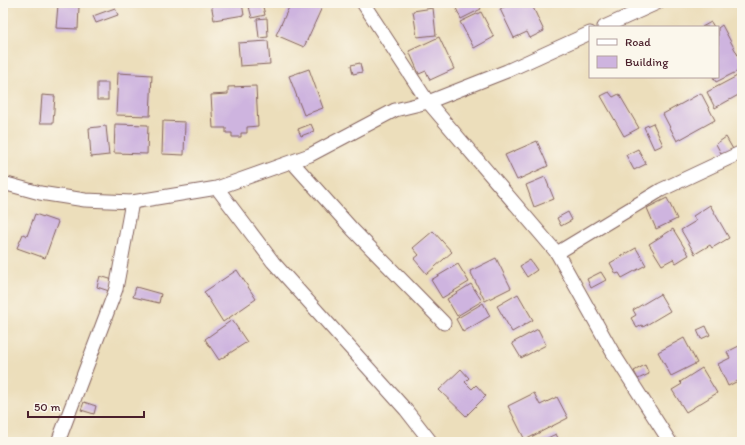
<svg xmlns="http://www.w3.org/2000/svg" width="745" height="445" viewBox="0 0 745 445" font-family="Itim,sans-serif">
<rect width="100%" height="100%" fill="#fbf7ec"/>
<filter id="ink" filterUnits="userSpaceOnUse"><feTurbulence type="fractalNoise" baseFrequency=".025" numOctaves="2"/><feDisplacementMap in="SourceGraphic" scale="8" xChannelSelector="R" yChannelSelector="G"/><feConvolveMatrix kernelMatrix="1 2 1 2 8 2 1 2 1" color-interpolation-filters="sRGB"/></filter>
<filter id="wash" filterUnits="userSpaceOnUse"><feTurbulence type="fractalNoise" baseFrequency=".012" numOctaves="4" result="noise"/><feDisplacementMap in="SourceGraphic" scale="16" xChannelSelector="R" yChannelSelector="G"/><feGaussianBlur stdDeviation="0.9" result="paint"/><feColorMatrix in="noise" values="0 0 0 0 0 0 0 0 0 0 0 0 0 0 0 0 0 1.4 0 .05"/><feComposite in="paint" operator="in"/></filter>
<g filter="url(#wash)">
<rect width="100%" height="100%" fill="#ecdebb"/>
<g id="blocks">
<g fill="#ceb4df">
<path d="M211,3H242L244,15L214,20Z"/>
<path d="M248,3H262L265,15L252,18Z"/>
<path d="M291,3H317L323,5L304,47L276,35Z"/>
<path d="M465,3H478L481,9L461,19L456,8Z"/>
<path d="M512,3H531L544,31L530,38L527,32L514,38L500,9Z"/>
<path d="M58,5L79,6L78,29L56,28Z"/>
<path d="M115,8L118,15L96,23L93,16Z"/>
<path d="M433,8L436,35L417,37L413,11Z"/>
<path d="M481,12L494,37L474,48L460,22Z"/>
<path d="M267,18L268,37L259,38L257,19Z"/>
<path d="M711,22L714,27H702Z"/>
<path d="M722,25L742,63V69L716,82L713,77H718V28Z"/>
<path d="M439,37L454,69L430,80L426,71L419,74L409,51Z"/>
<path d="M268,41L270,64L240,66L238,43Z"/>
<path d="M360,63L362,72L353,74L351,65Z"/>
<path d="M309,69L323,108L304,115L289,76Z"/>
<path d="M118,73L152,75L150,116L116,115Z"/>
<path d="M739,75L742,81V93L715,108L707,92Z"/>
<rect x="97" y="83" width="11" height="17"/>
<path d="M256,86L258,126L247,127V133H241V137H232V133H226V128H213L211,95L228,94V87Z"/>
<path d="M609,92L613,97L619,94L639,128L624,136L601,96Z"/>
<path d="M701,93L715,120L677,141L663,114Z"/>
<path d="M42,95L55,96L53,123H40Z"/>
<path d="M163,121L185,122L184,155L162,154Z"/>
<path d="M653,123L663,145L654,149L644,127Z"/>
<path d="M115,124L148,125L147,154L114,153Z"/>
<path d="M311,124L314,131L301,136L298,129Z"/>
<path d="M106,126L109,155L91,157L89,128Z"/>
<path d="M726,137L734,151L723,157L716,144Z"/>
<path d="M537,141L548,166L517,180L505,155Z"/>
<path d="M638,149L646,164L634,170L626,155Z"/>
<path d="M545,177L554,199L534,207L526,185Z"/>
<path d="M667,198L677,219L656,229L647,208Z"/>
<path d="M710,205L729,238L712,248L710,245L695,254L681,230L696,221L693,216Z"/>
<path d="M568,212L572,220L561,226L557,218Z"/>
<path d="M35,214L58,222L45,258L17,248L23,234L27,236Z"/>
<path d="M673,229L689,255L676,263L673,259L662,265L649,244Z"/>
<path d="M433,231L452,252L427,274L414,259L419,255L413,248Z"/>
<path d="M636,248L646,265L622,278L619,273L616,274L610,263Z"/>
<path d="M496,258L511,288L485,301L470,271Z"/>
<path d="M530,260L537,270L527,277L520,266Z"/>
<path d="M458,264L469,282L442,298L431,280Z"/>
<path d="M237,270L256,299L223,322L204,292Z"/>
<path d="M601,272L606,280L591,288L587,279Z"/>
<path d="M100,276L113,280L109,291L97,287Z"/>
<path d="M471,284L482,301L457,316L447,299Z"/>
<path d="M136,287L161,294L159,303L133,297Z"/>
<path d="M518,294L533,320L512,332L497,306Z"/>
<path d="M660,294L670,311L643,327L642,325L637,328L631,318L636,315L633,310Z"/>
<path d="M483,303L490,316L463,332L456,319Z"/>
<path d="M232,320L247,342L219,360L205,339Z"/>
<path d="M706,326L710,335L701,339L697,330Z"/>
<path d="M538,329L546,345L521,358L512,343Z"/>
<path d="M684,338L697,363L671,376L658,352Z"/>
<path d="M739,346L742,350V379L728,386L718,364L730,358L727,352Z"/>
<path d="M645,365L649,374L638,379L634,371Z"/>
<path d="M702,368L717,393L686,412L672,390L682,384L680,382Z"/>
<path d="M461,369L469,378L465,382L472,389L476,385L486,396L466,416L439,390Z"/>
<path d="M534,393L540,405L557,397L568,418L525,440L508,406Z"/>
<path d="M84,402L96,406L94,414L81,410Z"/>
<path d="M556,434L560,442H539Z"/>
</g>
</g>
</g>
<g filter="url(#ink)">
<use href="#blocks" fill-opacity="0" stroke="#83625d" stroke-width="1"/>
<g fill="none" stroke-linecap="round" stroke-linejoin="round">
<g stroke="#83625d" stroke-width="15">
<g id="minor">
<path d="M363,3L428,102L557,253L613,353L670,442"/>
<path d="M604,27L657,3"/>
<path d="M293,163L353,230L444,323"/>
<path d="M3,183L40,193L85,200L132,202L217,188L310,155L395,110L428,102L507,71L590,33"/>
<path d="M217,188L273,262L406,410L431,442"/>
<path d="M557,253L661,190L742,152"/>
<path d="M58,442L116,289L132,202"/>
</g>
</g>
<use href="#minor" stroke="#fff" stroke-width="13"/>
</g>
</g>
<rect width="745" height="445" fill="none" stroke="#fbf7ec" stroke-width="16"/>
<rect x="589" y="26" width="130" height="52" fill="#fbf7ec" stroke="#b4a19f"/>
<rect x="597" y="39" width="20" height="6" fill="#ffffff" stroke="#b4a19f"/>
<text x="625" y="46" font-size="12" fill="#4a1f2b">Road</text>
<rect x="597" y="56" width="20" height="12" fill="#ceb4df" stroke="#b4a19f"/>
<text x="625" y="66" font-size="12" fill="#4a1f2b">Building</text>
<path d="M28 411v6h116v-6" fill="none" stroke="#4a1f2b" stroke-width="2"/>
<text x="34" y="411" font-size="12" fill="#4a1f2b" stroke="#fbf7ec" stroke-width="3" paint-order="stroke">50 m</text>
</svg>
